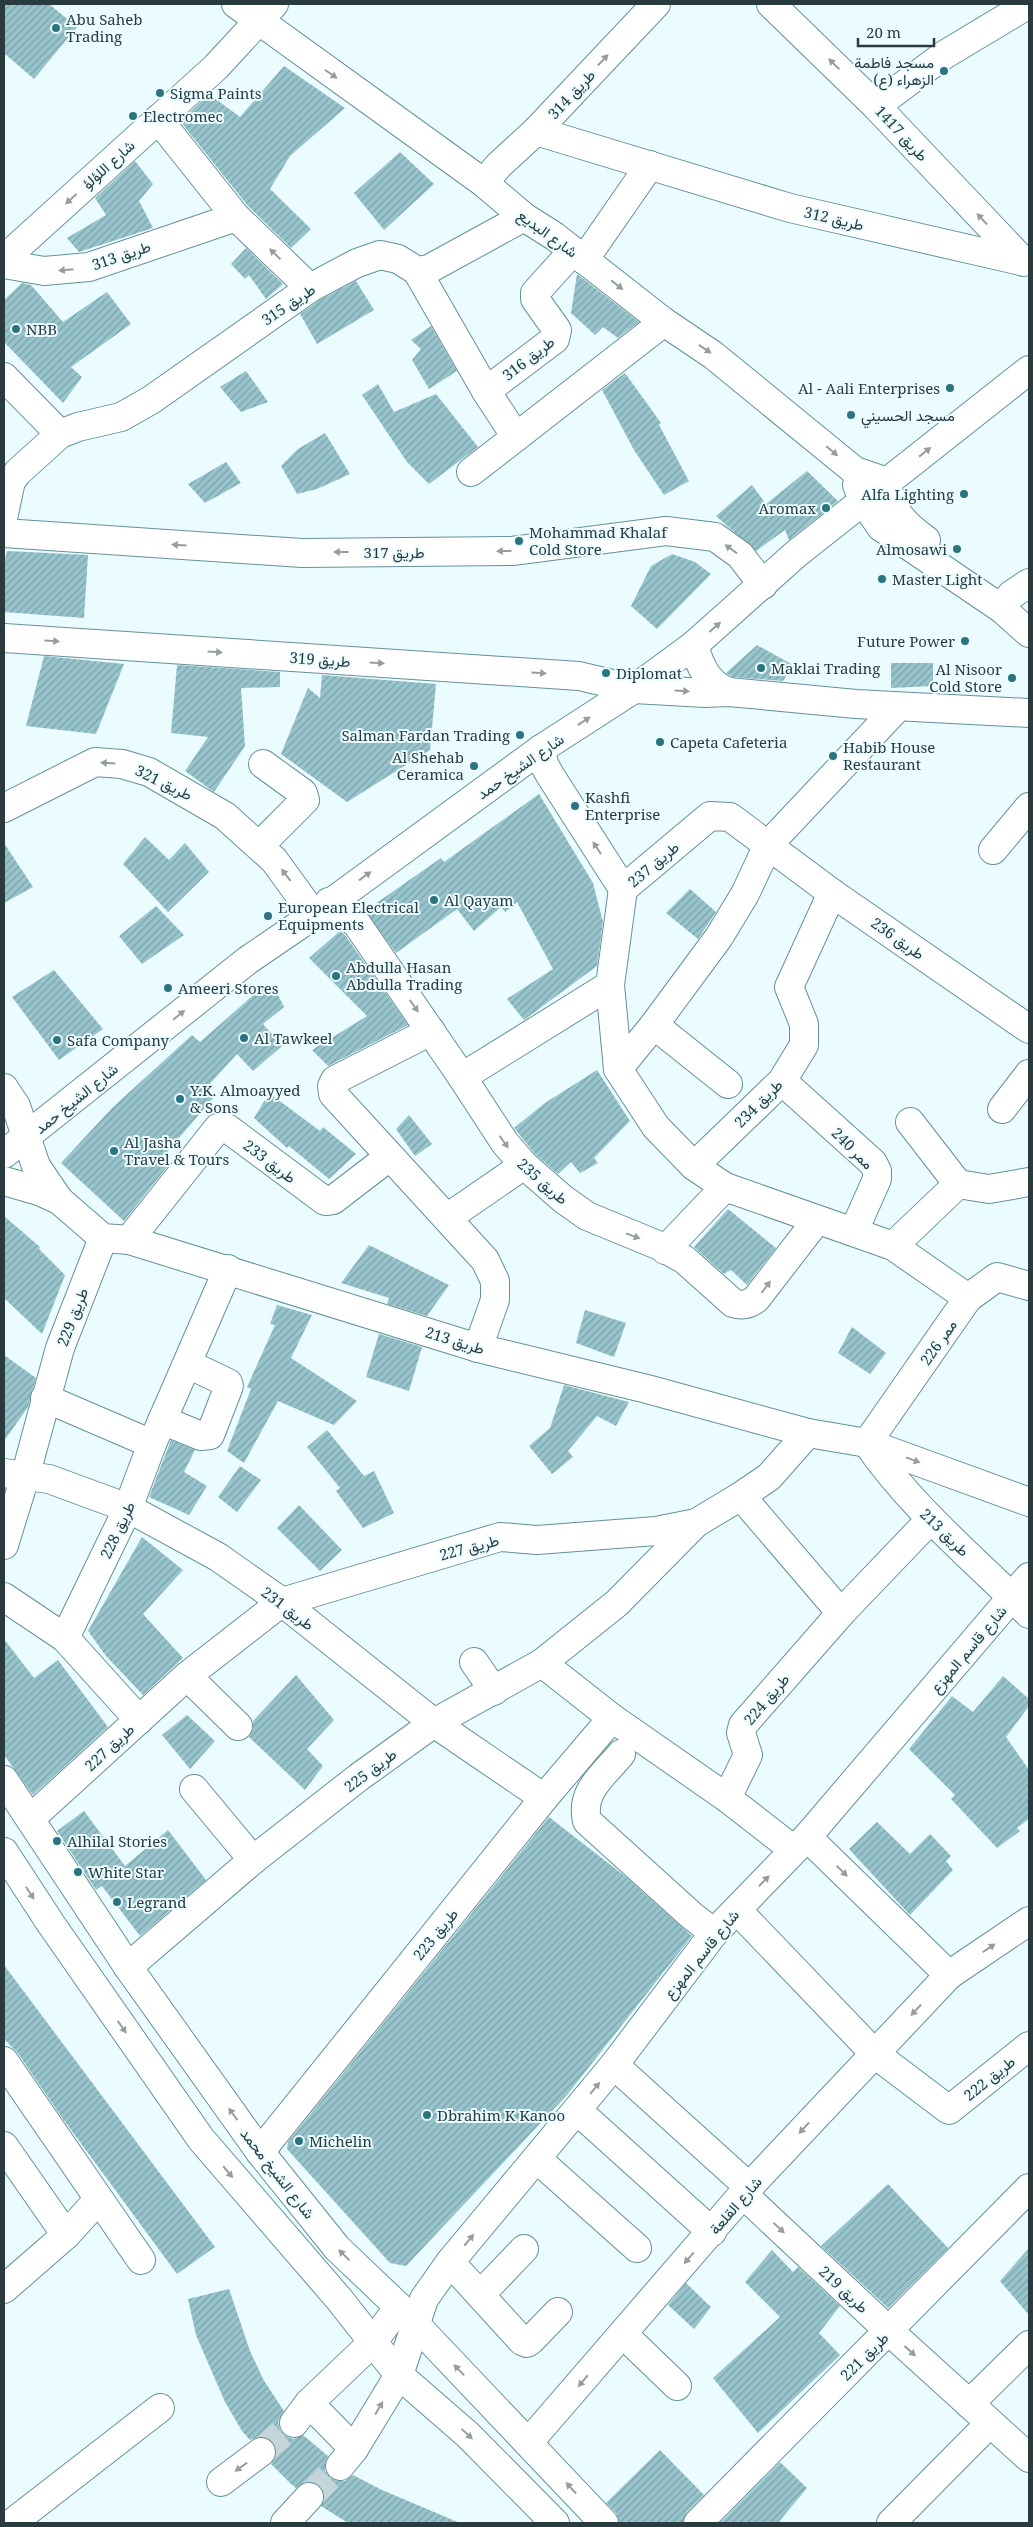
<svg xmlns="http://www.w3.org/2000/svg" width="1033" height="2527" viewBox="0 0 1033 2527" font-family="'Noto Serif',Vazirmatn,serif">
<defs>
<pattern id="building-hatch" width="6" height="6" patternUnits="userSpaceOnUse" patternTransform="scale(1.25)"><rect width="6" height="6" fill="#98c5cd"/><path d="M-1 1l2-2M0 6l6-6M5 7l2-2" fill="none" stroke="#7ca1a8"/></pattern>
</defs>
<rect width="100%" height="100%" fill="#eafcff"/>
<g fill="url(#building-hatch)">
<path d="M4,4H49L77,27L34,79L4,53Z"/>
<path d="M284,66L345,108L290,156L270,189L311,229L291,248L248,206L180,121L209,94L240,117Z"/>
<path d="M400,152L434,184L384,230L354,193Z"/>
<path d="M135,161L153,184L139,201L153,228L79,252L67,238L106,215L95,198Z"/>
<path d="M246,248L283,284L266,299L249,275L245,279L231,264Z"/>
<path d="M577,274L639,322L618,338L603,327L595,335L571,313Z"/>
<path d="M356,281L374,310L317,344L300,314L318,301Z"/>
<path d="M22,283L31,285L63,322L107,292L131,324L71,367L82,377L63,403L4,342V300Z"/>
<path d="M431,326L457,371L429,389L412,360L421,349L411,340Z"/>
<path d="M246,371L268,402L241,412L220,387Z"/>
<path d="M625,373L661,423L659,425L689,481L664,495L634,450L602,390Z"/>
<path d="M378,384L394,412L436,394L478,447L429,484L407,462L362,395Z"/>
<path d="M325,433L350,474L317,489L297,494L281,466L298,449Z"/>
<path d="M226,462L241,483L205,503L188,484Z"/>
<path d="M807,471L838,501L789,540L785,530L756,551L716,516L752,485L766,504Z"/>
<path d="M7,551L88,555L84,618L4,612V564Z"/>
<path d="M672,554L695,562L711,574L657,629L631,606L651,566Z"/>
<path d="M757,645L793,665L783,681L733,677L726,673Z"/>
<path d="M44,656L124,664L96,734L26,726Z"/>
<path d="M891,663H933V686L891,688Z"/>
<path d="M177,665L280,672V687L241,688L245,746L214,792L185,771L208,737L171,733Z"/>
<path d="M322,675L436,684L430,750L347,802L281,754L308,688L320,698Z"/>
<path d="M539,794L593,883L603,922L597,966L524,1020L507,999L553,969L517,902L505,912L501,907L474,931L457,909L396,953L365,911L441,858L444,862Z"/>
<path d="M145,837L169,860L185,843L209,872L168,912L123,864Z"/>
<path d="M4,843L33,887L4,903Z"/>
<path d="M690,889L716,912L698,939L666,913Z"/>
<path d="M156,906L184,935L142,964L119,936Z"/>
<path d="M340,931L345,935L408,1025L328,1066L312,1050L367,1016L309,958Z"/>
<path d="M54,970L103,1029L59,1060L12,997Z"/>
<path d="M266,984L272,991L275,989L284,1007L263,1024L282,1046L253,1071L237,1054L206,1088L215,1096L160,1160L167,1167L124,1221L61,1163L112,1108L192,1035L200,1042Z"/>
<path d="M597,1070L630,1121L594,1158L598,1163L580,1173L571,1162L558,1174L535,1154L514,1128L545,1103Z"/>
<path d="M269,1093L320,1131L323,1127L356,1154L329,1179L289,1146L287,1148L254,1118Z"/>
<path d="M409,1115L432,1144L415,1156L396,1129Z"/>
<path d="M728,1209L776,1248L747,1285L731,1270L724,1274L694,1247Z"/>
<path d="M4,1216L40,1247L39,1249L65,1275L42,1334L4,1298Z"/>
<path d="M369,1245L449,1285L427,1316L387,1304L389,1298L341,1283Z"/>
<path d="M277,1305L312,1315L291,1358L357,1401L334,1425L278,1401L244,1463L227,1451L251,1389L247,1387L275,1325L270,1324Z"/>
<path d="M585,1310L626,1323L614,1357L576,1343Z"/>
<path d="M852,1327L886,1353L870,1374L838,1353Z"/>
<path d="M379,1334L422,1347L409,1391L366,1377Z"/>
<path d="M4,1355L36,1378L28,1407L4,1441Z"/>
<path d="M564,1385L629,1402L616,1426L597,1416L568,1451L573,1457L552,1474L529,1446L550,1428Z"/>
<path d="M327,1430L364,1476L374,1471L394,1513L363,1528L336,1491L340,1488L307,1447Z"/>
<path d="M171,1440L195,1450L184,1472L207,1486L189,1515L149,1497Z"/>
<path d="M240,1466L261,1480L237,1512L218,1497Z"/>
<path d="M299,1505L342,1550L320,1571L277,1528Z"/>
<path d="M142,1537L183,1570L143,1614L183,1658L143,1695L106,1656L88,1631Z"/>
<path d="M4,1639L34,1678L58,1660L108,1727L33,1795L4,1755Z"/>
<path d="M296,1675L334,1720L307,1749L323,1766L305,1790L249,1737L253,1729V1721Z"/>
<path d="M1003,1676L1029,1699V1706L1006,1737L1029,1770V1819L1017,1828L1020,1831L997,1848L951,1799L955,1795L909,1749L952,1696L973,1712Z"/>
<path d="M187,1715L215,1741L190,1769L162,1735Z"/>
<path d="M84,1811L125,1866L168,1830L206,1880L140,1936L102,1886L96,1890L57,1831Z"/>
<path d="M549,1817L626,1877L692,1936L567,2095L406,2266L390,2263L287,2149L288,2142Z"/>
<path d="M877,1822L910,1854L930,1834L951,1856L946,1861L953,1870L910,1915L849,1849Z"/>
<path d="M4,1965L215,2247L177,2274L63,2119L17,2052L4,2039Z"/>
<path d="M888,2184L948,2248L888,2308L821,2246Z"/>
<path d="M1029,2248V2315L1000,2281Z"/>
<path d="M772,2250L793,2272L798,2267L840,2306L819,2333L840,2355L758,2433L713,2378L780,2317L745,2282Z"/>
<path d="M686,2283L711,2307L694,2329L668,2305Z"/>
<path d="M229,2289L250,2351L263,2379L284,2411L278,2422L280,2430L284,2435L293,2439L303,2435L328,2456L325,2463V2471L330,2478L337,2481H345L353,2475L382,2490L460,2523H348L321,2506L324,2493L319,2485L313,2482H305L296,2488L291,2484L271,2464L277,2451L273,2442L268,2438L260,2436L250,2440L242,2431L225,2402L196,2335L188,2299Z"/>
<path d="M660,2450L704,2495L687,2512L683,2523H619L616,2513L606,2503Z"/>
<path d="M780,2462L807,2488L778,2523H720Z"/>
</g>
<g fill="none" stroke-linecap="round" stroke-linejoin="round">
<g stroke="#c3d5d9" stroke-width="28" stroke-dasharray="28 14" stroke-linecap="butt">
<path d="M261,2452L294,2423"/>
<path d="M309,2497L340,2466"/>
</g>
<g stroke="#659098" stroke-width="30">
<g id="minor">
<path d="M236,4L484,183L524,217L554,236L664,322L713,355L855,471L887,482"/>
<path d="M771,4L876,106L1024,262"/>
<path d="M876,106L944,55L1029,4"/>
<path d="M158,119L236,217"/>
<path d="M536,131L790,208L1021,261"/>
<path d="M484,183L498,166L536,131L656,4"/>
<path d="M4,259L216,67L274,4"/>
<path d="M584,260L650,165"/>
<path d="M4,264L44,271L89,267L236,217L310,288"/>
<path d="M417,271L486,391L516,437"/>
<path d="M4,377L60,434"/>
<path d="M486,391L555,339L557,330L535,299V293L573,251"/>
<path d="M471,472L664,322"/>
<path d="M887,482C890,510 904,524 926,540"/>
<path d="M857,485L863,501L881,527L1002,609L1029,633"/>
<path d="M4,514L11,481L18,472L60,434L78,427L121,417L151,400L310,288L357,263L380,255L398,259L417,271L429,269L524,217"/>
<path d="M4,533L302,553L512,551L666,531L715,537L740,555L763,585"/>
<path d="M1002,609L1011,595L1029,583"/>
<path d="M4,638L579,676L634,689L705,693L729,692L856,704L1029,713"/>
<path d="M694,645C700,667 708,684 729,692"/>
<path d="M541,749L544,764L550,775L623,889"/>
<path d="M4,808L95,762L122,764L149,772L225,816L274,860L314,915"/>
<path d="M259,846L305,800L303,793L263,764"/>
<path d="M993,850L1029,807"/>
<path d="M623,889L610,985L618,1069L656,1127L694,1166L725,1187L893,1246L968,1298"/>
<path d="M623,889L710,816L730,817L832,893L1029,1029"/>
<path d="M329,902L357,924L462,1077L505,1143L524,1165L563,1199L587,1216L660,1246L685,1260L733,1303C742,1306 748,1305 756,1299L817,1220"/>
<path d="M654,1025L728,1084"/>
<path d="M431,1031L335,1080L332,1086L333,1094L485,1260L495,1281V1300L478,1348"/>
<path d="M618,1069L654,1025L719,937L745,894L768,845L898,707"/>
<path d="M462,1077L610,985"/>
<path d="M782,1081L873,1163L877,1171V1179L854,1231"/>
<path d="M4,1088L16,1106L36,1166L59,1200L103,1238L129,1240L478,1348L647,1389L808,1433L867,1443L1029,1502"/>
<path d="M1002,1109L1029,1074"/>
<path d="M910,1122L958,1184"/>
<path d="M4,1154L248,960L314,915L541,749L634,689L694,645L796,554L1029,370"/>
<path d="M694,1166L782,1081L804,1045V1024L789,987L832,893"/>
<path d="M4,1181L39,1191L59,1200"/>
<path d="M447,1218L524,1165"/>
<path d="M129,1240L218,1128H227L325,1201L333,1200L389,1157"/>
<path d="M893,1246L958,1184L989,1189L1029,1182"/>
<path d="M665,1250L725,1187"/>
<path d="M45,1398L152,1444"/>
<path d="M162,1420L201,1436L210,1435L229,1386L228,1383L188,1364"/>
<path d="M867,1443L968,1298L997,1277L1029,1286"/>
<path d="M867,1443C912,1508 974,1559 1029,1614"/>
<path d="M4,1473L49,1479L128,1508L218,1557L282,1602L434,1723L544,1798"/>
<path d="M741,1496L841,1613"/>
<path d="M4,1545L25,1477L60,1348L103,1238"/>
<path d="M4,1597L65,1638L139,1720"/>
<path d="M65,1638L128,1508L152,1444L228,1269"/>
<path d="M474,1662L494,1691"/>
<path d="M542,1663L612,1718L727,1798L794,1850"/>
<path d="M187,1676L238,1726"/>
<path d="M621,1754C603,1776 580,1791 587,1821L691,1915L714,1933"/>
<path d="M194,1789L253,1860"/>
<path d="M727,1798L748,1755L741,1733L743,1725L841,1613L931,1519"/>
<path d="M30,1819L187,1676L282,1602L500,1537L537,1540L656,1531L696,1523L741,1496L769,1477L808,1433"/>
<path d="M807,1837L949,1975"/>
<path d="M737,1910L875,2054L949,2110L1029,2046"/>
<path d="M128,1967L253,1860L359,1777L434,1723L542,1663L617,1603L696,1523"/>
<path d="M4,2061L141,2260"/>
<path d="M614,2065L749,2187"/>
<path d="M576,2112L589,2121L712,2232"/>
<path d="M4,2146L66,2235"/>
<path d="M260,2152L544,1798L612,1718"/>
<path d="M537,2159L637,2248"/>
<path d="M743,2194L889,2331L1029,2458"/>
<path d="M450,2262L522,2341L527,2343L531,2340L558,2312"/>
<path d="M4,2289L66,2235L98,2200"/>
<path d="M480,2295L524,2249"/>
<path d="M623,2334L677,2386"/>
<path d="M309,2403L354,2449"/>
<path d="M969,2404L1029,2345"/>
<path d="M294,2423L309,2403L372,2343L399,2307"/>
<path d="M528,2443L749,2187L949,1975L1029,1921"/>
<path d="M340,2466L354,2449L399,2375L424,2299L450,2262L614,2065L714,1933L807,1837L1029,1577"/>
<path d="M221,2482L261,2452"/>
<path d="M12,2523L160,2408"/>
<path d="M285,2523L309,2497"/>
<path d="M698,2523L1029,2188"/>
<path d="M891,2523L990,2423"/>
</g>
</g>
<g stroke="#659098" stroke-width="30">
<g id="major">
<path d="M4,1780L128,1967L260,2152L337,2248L399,2307L604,2523"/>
<path d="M4,1852L51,1924L201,2139L339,2299L399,2375L468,2435L555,2523"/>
</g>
</g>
<use href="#minor" stroke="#fff" stroke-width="28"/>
<use href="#major" stroke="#fff" stroke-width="28"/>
</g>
<defs><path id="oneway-solid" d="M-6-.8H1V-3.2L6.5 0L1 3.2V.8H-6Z" transform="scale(1.25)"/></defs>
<g fill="#949d9f">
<use href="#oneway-solid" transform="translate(603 60) rotate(-47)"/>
<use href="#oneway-solid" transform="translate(834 64) rotate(-136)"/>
<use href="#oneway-solid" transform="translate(331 74) rotate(35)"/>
<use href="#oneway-solid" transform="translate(71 199) rotate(138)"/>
<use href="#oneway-solid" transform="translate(982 219) rotate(-133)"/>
<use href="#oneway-solid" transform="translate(275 254) rotate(-136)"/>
<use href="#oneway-solid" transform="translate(66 270) rotate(175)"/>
<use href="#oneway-solid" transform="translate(617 285) rotate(38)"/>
<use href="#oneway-solid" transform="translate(705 349) rotate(34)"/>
<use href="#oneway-solid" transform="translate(832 451) rotate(40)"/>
<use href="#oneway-solid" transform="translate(925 452) rotate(-38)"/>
<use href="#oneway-solid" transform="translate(179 545) rotate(-176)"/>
<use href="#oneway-solid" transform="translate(731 549) rotate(-144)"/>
<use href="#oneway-solid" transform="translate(504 551) rotate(179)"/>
<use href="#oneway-solid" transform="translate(341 552) rotate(180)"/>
<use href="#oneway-solid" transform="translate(715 627) rotate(-41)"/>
<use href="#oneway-solid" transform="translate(52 641) rotate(4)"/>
<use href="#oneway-solid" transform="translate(215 652) rotate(4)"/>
<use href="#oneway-solid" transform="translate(377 663) rotate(4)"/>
<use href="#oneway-solid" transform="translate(539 673) rotate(4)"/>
<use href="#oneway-solid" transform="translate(682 691) rotate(4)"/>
<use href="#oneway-solid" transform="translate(584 721) rotate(-33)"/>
<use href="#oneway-solid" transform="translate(108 763) rotate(-177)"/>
<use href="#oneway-solid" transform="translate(597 848) rotate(-123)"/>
<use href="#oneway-solid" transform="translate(286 875) rotate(-128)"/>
<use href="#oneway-solid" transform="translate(365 876) rotate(-36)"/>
<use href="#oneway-solid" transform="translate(414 1006) rotate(55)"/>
<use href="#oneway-solid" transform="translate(179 1015) rotate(-39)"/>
<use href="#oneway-solid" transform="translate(504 1142) rotate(54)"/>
<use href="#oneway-solid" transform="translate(633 1236) rotate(20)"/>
<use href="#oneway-solid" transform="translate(766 1287) rotate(-53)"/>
<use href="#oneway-solid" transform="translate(913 1460) rotate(20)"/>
<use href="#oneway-solid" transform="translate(842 1871) rotate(44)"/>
<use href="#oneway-solid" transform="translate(764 1881) rotate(-46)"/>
<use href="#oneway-solid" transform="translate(30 1893) rotate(57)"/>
<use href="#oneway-solid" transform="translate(989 1948) rotate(-34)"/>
<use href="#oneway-solid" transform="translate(916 2010) rotate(133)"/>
<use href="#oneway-solid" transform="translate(122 2027) rotate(55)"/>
<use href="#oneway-solid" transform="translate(595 2088) rotate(-51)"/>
<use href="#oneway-solid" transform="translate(233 2114) rotate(-126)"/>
<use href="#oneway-solid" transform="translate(804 2128) rotate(133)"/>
<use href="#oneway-solid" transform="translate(228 2172) rotate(50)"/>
<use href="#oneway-solid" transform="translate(779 2228) rotate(43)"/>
<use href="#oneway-solid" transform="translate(469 2240) rotate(-50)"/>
<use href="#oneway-solid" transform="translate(344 2255) rotate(-136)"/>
<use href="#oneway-solid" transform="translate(689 2258) rotate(131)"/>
<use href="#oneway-solid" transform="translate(910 2351) rotate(42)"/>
<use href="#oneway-solid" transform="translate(459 2370) rotate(-134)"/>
<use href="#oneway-solid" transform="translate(583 2381) rotate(130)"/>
<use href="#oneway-solid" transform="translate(379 2408) rotate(-59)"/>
<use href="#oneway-solid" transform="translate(467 2434) rotate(43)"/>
<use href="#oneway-solid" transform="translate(241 2467) rotate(144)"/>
<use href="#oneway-solid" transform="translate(571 2488) rotate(-133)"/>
</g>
<g fill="#2b737e" stroke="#eafcff" stroke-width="2">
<circle cx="56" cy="28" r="5"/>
<circle cx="944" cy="71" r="5"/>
<circle cx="160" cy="93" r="5"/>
<circle cx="133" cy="116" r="5"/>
<circle cx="16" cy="329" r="5"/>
<circle cx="950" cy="388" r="5"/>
<circle cx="851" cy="415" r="5"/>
<circle cx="964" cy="494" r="5"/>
<circle cx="826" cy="508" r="5"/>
<circle cx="519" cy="541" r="5"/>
<circle cx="957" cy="549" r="5"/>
<circle cx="882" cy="579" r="5"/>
<circle cx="965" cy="641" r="5"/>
<circle cx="761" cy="668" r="5"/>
<circle cx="606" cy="673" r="5"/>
<circle cx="1012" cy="678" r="5"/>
<circle cx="520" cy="735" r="5"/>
<circle cx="660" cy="742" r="5"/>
<circle cx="833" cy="756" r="5"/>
<circle cx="474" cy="766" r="5"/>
<circle cx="575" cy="806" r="5"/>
<circle cx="434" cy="900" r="5"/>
<circle cx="268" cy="916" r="5"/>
<circle cx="336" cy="976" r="5"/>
<circle cx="168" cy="988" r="5"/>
<circle cx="244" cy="1038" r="5"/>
<circle cx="57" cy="1040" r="5"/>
<circle cx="180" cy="1099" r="5"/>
<circle cx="114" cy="1151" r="5"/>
<circle cx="57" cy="1841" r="5"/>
<circle cx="78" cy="1872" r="5"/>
<circle cx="117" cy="1902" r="5"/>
<circle cx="427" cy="2115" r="5"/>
<circle cx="299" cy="2141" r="5"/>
</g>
<g text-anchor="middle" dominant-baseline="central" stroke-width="4" stroke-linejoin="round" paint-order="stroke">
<g font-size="15" fill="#293b3f" stroke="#eafcff" text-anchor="start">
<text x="66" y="19">Abu Saheb<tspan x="66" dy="17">Trading</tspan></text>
<text x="934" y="62" text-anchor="end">مسجد فاطمة<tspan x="934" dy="17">الزهراء (ع)</tspan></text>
<text x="170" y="93">Sigma Paints</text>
<text x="143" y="116">Electromec</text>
<text x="26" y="329">NBB</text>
<text x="940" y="388" text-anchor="end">Al - Aali Enterprises</text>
<text x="861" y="415">مسجد الحسيني</text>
<text x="954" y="494" text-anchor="end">Alfa Lighting</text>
<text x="816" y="508" text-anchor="end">Aromax</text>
<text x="529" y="532">Mohammad Khalaf<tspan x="529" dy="17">Cold Store</tspan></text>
<text x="947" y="549" text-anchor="end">Almosawi</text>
<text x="892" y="579">Master Light</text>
<text x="955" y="641" text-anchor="end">Future Power</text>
<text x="771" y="668">Maklai Trading</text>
<text x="1002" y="669" text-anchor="end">Al Nisoor<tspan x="1002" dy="17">Cold Store</tspan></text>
<text x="616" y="673">Diplomat</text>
<text x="510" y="735" text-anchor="end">Salman Fardan Trading</text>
<text x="670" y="742">Capeta Cafeteria</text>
<text x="843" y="747">Habib House<tspan x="843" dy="17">Restaurant</tspan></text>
<text x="464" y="757" text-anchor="end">Al Shehab<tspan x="464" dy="17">Ceramica</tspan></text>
<text x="585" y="797">Kashfi<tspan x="585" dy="17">Enterprise</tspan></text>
<text x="444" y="900">Al Qayam</text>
<text x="278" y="907">European Electrical<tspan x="278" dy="17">Equipments</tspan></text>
<text x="346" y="967">Abdulla Hasan<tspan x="346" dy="17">Abdulla Trading</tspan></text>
<text x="178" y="988">Ameeri Stores</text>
<text x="254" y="1038">Al Tawkeel</text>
<text x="67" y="1040">Safa Company</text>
<text x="190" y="1090">Y.K. Almoayyed<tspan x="190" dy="17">&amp; Sons</tspan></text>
<text x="124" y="1142">Al Jasha<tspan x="124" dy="17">Travel &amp; Tours</tspan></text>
<text x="67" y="1841">Alhilal Stories</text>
<text x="88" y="1872">White Star</text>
<text x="127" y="1902">Legrand</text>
<text x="437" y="2115">Dbrahim K Kanoo</text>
<text x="309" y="2141">Michelin</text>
</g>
<g font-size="15" fill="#293b3f" stroke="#eafcff">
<text transform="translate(571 94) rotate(-47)">طريق 314</text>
<text transform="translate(902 133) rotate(47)">طريق 1417</text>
<text transform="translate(108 164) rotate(-42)">شارع اللؤلؤ</text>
<text transform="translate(834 218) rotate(13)">طريق 312</text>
<text transform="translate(548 233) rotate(36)">شارع البديع</text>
<text transform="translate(121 255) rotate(-19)">طريق 313</text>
<text transform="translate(288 304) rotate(-34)">طريق 315</text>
<text transform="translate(528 358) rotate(-38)">طريق 316</text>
<text x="394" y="552">طريق 317</text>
<text transform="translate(320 659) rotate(4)">طريق 319</text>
<text transform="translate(520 766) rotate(-35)">شارع الشيخ حمد</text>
<text transform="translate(164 782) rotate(26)">طريق 321</text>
<text transform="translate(653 864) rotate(-40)">طريق 237</text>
<text transform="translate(898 938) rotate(35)">طريق 236</text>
<text transform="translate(76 1098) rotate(-39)">شارع الشيخ حمد</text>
<text transform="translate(758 1103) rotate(-45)">طريق 234</text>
<text transform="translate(853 1148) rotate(45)">ممر 240</text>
<text transform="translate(270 1161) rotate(37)">طريق 233</text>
<text transform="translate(543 1181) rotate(41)">طريق 235</text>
<text transform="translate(72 1317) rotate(-69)">طريق 229</text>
<text transform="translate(455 1340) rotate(17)">طريق 213</text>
<text transform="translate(938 1342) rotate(-55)">ممر 226</text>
<text transform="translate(117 1530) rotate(-65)">طريق 228</text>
<text transform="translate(945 1532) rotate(44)">طريق 213</text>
<text transform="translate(469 1547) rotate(-15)">طريق 227</text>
<text transform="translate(288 1608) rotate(37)">طريق 231</text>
<text transform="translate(968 1649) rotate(-50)">شارع قاسم المهزع</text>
<text transform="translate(766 1699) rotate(-50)">طريق 224</text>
<text transform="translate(109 1747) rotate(-43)">طريق 227</text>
<text transform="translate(370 1770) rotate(-37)">طريق 225</text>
<text transform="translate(435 1934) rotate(-51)">طريق 223</text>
<text transform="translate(701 1954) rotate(-51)">شارع قاسم المهزع</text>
<text transform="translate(989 2078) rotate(-39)">طريق 222</text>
<text transform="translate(278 2173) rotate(52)">شارع الشيخ محمد</text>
<text transform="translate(735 2205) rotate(-49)">شارع القلعة</text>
<text transform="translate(844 2289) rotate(43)">طريق 219</text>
<text transform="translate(864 2356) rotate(-45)">طريق 221</text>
</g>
</g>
<rect width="1033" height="2527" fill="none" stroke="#293b3f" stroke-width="10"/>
<path d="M858 38v8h76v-8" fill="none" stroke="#293b3f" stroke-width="2.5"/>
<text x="866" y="38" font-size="15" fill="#293b3f" stroke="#eafcff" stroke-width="4" paint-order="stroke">20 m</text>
</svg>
